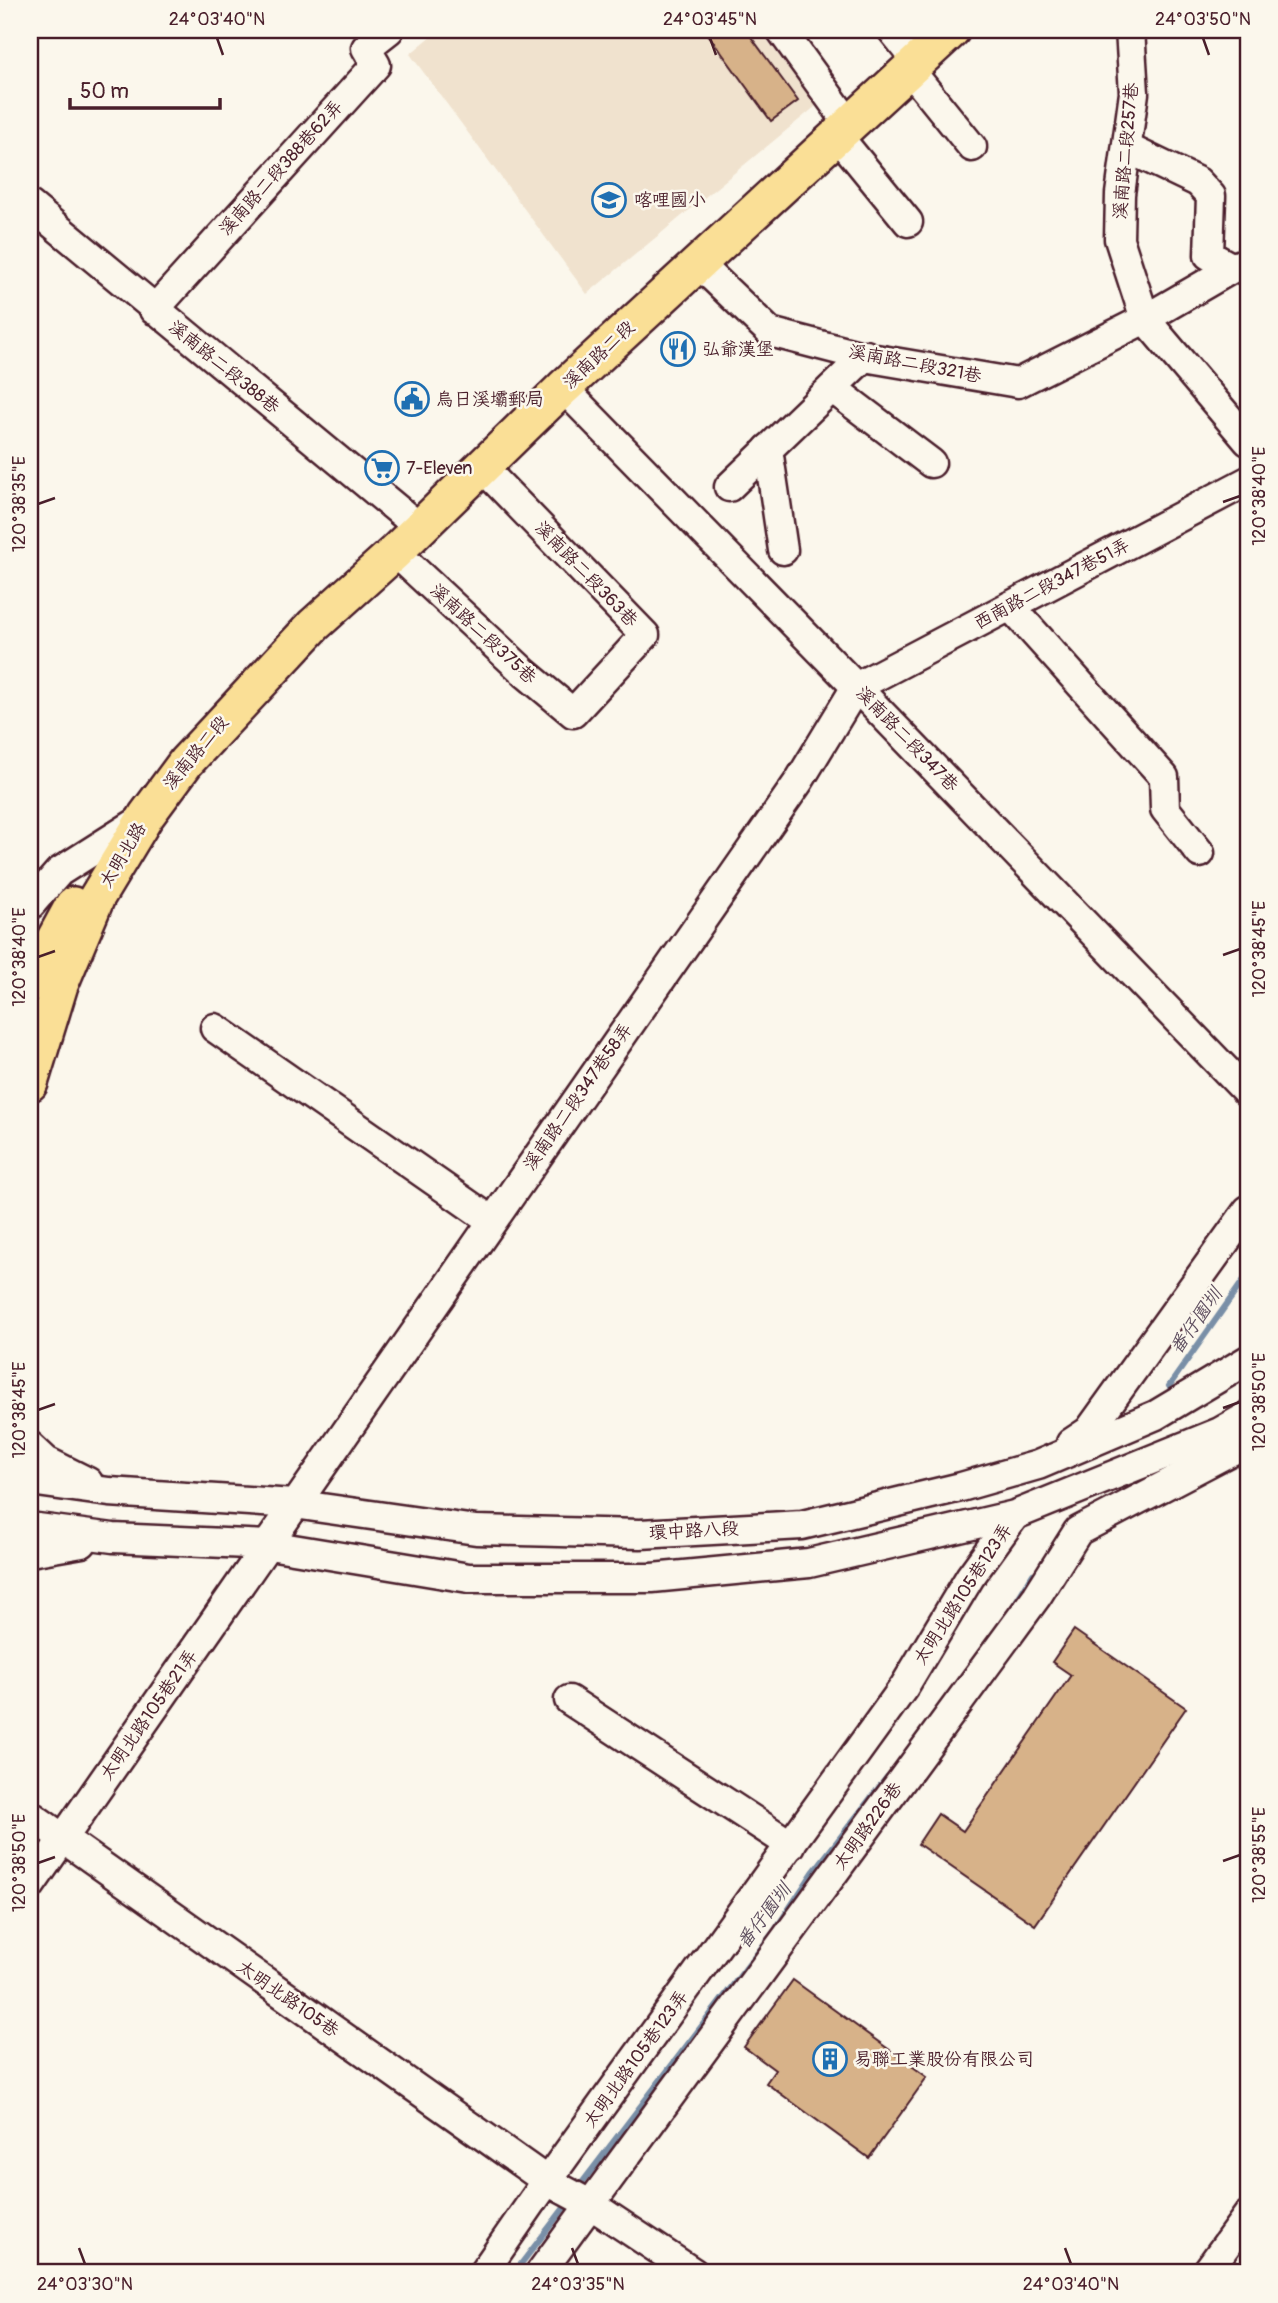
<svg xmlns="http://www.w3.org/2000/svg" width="1278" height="2303" viewBox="0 0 1278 2303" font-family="Pangolin,'LXGW WenKai TC',sans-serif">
<rect width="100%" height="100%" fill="#fbf7ec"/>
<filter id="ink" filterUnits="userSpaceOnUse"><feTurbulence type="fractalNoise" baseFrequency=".0143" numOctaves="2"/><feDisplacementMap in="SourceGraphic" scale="14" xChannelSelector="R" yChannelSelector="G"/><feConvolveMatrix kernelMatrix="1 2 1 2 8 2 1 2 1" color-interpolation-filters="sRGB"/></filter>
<g filter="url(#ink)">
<path fill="#f0e2ce" d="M439,30H760L816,106L587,294L410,54Z"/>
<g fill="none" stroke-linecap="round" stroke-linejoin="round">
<g stroke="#798fa7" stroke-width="6">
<path d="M1169,1386L1248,1274"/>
<path d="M1012,1608L1033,1574"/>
<path d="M578,2188L775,1930L814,1871L887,1777"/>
<path d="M514,2273L570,2200"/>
</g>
</g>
<g fill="#d7b289" stroke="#4a1f2b" stroke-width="2">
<path d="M705,30H746L798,101L771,121Z"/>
<path d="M1074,1630L1186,1708L1035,1925L918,1844L938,1814L963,1831L1071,1675L1052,1662Z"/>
<path d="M793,1980L927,2077L869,2158L766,2083L775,2070L744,2047Z"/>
</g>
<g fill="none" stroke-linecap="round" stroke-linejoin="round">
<g stroke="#4a1f2b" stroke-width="33">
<g id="minor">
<path d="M781,30L849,124"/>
<path d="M892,30L917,61"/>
<path d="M1130,30L1134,93L1120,194L1119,239L1145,319L1248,441"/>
<path d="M909,69L972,147"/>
<path d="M837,135L908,222"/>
<path d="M1127,148L1198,182L1211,196L1209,255L1233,268"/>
<path d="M30,205L420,528"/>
<path d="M698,263L770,332L870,358L1018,383L1145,319L1233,268L1248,261"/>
<path d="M154,310L376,65L366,48L389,30"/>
<path d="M563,388L856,687L1248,1093"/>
<path d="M832,388L931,463"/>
<path d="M768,449L783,550"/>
<path d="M729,487L866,355"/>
<path d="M395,552L525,673L573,713L645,635L482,467"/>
<path d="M1010,606L1164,777L1165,809L1200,853"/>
<path d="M30,905L59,872L144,818"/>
<path d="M215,1028L492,1221"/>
<path d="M1071,1443L1089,1431L1248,1210"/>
<path d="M30,1446L46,1461L88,1482"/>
<path d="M30,1481L109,1492L294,1504L476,1530L640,1534L802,1525L961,1487L1038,1465L1156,1415L1248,1360"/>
<path d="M30,1527L113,1538L269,1545L469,1578H652L809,1563L1015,1515L1220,1432L1248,1416"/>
<path d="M30,1552L82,1543"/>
<path d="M569,1700L791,1845"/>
<path d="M30,1815L547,2181L590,2204L694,2273"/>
<path d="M30,1886L799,781L856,687L1248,481"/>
<path d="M483,2273L537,2195L904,1687L970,1577L1015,1515"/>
<path d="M540,2273L1037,1596L1078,1531L1248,1442"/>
<path d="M1206,2273L1248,2215"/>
</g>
</g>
<g stroke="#4a1f2b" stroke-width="40">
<g id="major">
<path d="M30,984L73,905"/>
<path d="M30,1083L60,985L97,897L146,816L186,762L314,625L395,552L563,388L952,30"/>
</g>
</g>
<use href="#minor" stroke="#fbf7ec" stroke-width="28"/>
<use href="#major" stroke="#fadf96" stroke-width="35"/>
</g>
</g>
<path fill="none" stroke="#4a1f2b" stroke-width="2.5" d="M217,38L223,55M710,38L716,55M1203,38L1209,55M1223,502L1240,496M38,504L55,498M1223,955L1240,949M38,957L55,951M1223,1408L1240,1402M38,1410L55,1404M1223,1861L1240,1855M38,1863L55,1857M79,2248L85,2264M572,2248L578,2264M1065,2248L1071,2264"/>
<defs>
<g id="school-ring" transform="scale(1.75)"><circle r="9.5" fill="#fbf7ec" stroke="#1f6fb2" stroke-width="1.5"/><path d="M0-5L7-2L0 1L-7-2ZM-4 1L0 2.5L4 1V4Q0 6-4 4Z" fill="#1f6fb2"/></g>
<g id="restaurant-ring" transform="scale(1.75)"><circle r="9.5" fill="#fbf7ec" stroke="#1f6fb2" stroke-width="1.5"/><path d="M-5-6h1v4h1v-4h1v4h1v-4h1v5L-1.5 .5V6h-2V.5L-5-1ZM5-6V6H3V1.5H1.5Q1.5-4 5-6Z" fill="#1f6fb2"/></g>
<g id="civic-ring" transform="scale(1.75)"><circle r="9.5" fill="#fbf7ec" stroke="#1f6fb2" stroke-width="1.5"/><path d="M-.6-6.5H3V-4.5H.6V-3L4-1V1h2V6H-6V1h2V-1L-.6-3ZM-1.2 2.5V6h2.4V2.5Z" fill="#1f6fb2"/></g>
<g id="supermarket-ring" transform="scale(1.75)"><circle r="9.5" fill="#fbf7ec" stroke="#1f6fb2" stroke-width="1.5"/><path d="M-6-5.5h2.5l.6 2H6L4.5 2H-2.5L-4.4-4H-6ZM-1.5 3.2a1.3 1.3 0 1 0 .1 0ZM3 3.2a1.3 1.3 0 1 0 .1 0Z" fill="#1f6fb2"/></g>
<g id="building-ring" transform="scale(1.75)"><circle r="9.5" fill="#fbf7ec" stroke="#1f6fb2" stroke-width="1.5"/><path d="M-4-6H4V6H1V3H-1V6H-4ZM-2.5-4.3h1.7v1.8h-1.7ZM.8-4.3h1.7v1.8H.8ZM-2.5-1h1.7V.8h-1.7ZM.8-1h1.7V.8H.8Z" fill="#1f6fb2"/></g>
</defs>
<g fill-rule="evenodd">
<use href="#school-ring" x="609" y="200"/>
<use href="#restaurant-ring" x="678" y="349"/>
<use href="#civic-ring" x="412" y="399"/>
<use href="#supermarket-ring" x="382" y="468"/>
<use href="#building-ring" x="830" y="2059"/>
</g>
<g text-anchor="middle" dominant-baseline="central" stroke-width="5" stroke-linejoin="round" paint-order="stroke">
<g font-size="18" fill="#4a1f2b" stroke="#fbf7ec">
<text transform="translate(1126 151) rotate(-85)">溪南路二段257巷</text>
<text transform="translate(281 168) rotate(-48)">溪南路二段388巷62弄</text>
<text transform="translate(599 355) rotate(-43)">溪南路二段</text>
<text transform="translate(915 364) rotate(11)">溪南路二段321巷</text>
<text transform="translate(224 367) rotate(39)">溪南路二段388巷</text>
<text transform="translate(586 574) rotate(46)">溪南路二段363巷</text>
<text transform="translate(1052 584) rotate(-28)">西南路二段347巷51弄</text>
<text transform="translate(483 634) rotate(43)">溪南路二段375巷</text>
<text transform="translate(907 739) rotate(46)">溪南路二段347巷</text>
<text transform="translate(196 753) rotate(-50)">溪南路二段</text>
<text transform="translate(123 855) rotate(-59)">太明北路</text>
<text transform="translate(578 1097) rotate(-55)">溪南路二段347巷58弄</text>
<text transform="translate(694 1531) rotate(-3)">環中路八段</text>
<text transform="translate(963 1594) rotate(-57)">太明北路105巷123弄</text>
<text transform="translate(149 1715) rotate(-55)">太明北路105巷21弄</text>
<text transform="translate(868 1826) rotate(-54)">太明路226巷</text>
<text transform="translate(288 1999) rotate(35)">太明北路105巷</text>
<text transform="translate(636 2059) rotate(-54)">太明北路105巷123弄</text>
</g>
<g font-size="18" fill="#4a1f2b" stroke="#fbf7ec" text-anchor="start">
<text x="634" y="200">喀哩國小</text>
<text x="702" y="349">弘爺漢堡</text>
<text x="436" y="399">烏日溪壩郵局</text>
<text x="406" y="468">7-Eleven</text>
<text x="854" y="2059">易聯工業股份有限公司</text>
</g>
<g font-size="19" font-style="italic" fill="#5e4e5f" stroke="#fbf7ec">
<text transform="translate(1196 1321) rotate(-55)">番仔園圳</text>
<text transform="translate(764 1916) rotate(-53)">番仔園圳</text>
</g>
</g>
<rect width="1278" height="2303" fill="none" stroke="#fbf7ec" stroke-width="77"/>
<path d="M70 98v10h150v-10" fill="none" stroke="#4a1f2b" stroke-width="3.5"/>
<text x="80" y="98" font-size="21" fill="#4a1f2b" stroke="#fbf7ec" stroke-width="5" paint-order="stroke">50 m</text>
<rect x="38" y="38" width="1202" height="2226" fill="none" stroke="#4a1f2b" stroke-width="2.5"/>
<g font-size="18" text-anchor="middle" fill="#4a1f2b">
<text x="217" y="25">24°03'40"N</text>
<text x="710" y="25">24°03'45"N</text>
<text x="1203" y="25">24°03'50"N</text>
<text transform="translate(1259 496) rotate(-90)" y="6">120°38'40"E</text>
<text transform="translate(19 504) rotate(-90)" y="6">120°38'35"E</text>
<text transform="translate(1259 949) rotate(-90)" y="6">120°38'45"E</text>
<text transform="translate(19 957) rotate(-90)" y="6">120°38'40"E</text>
<text transform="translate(1259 1402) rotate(-90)" y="6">120°38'50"E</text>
<text transform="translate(19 1410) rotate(-90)" y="6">120°38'45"E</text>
<text transform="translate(1259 1855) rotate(-90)" y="6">120°38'55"E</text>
<text transform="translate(19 1863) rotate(-90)" y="6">120°38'50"E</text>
<text x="85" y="2290">24°03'30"N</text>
<text x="578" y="2290">24°03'35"N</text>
<text x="1071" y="2290">24°03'40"N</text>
</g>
</svg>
